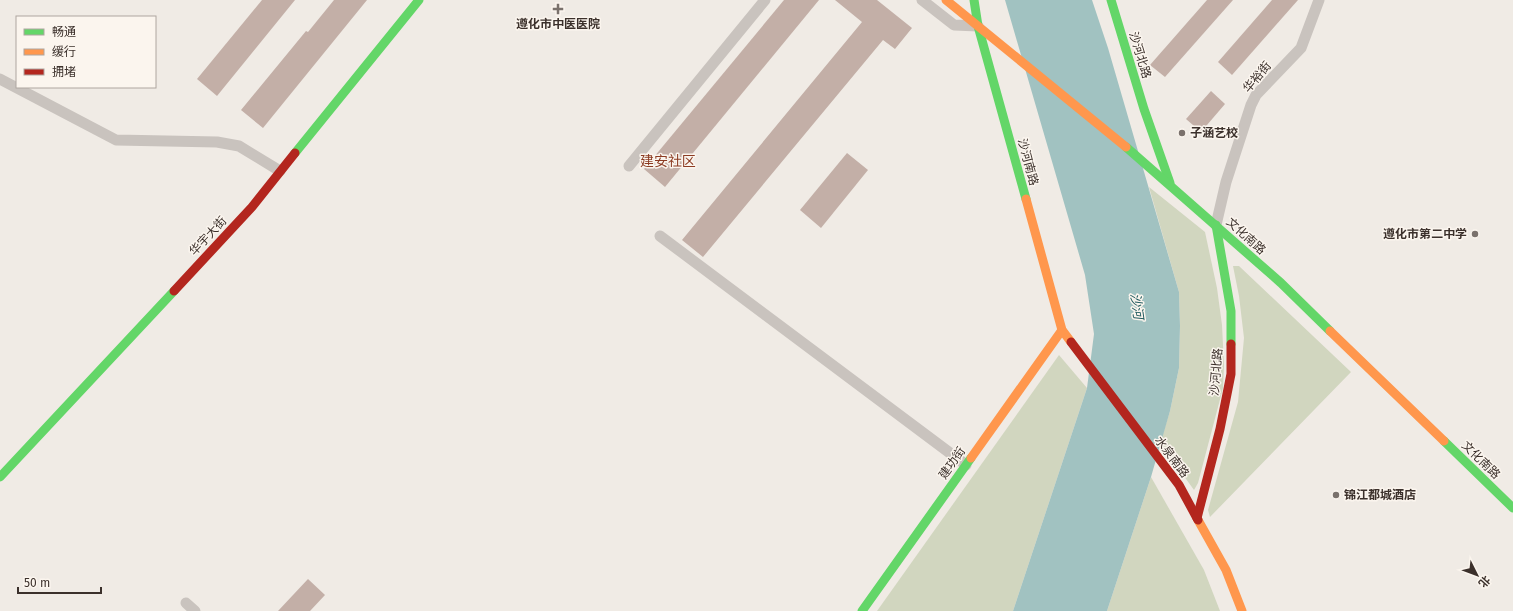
<svg xmlns="http://www.w3.org/2000/svg" width="1513" height="611" viewBox="0 0 1513 611" font-family="'Fira Sans','Noto Sans SC',sans-serif">
<rect width="100%" height="100%" fill="#f0ebe5"/>
<g fill="#d1d6bf">
<path d="M1149,187L1205,232L1217,288L1222,325L1224,366L1223,388L1198,483L1194,490L1160,443L1170,411L1179,368L1180,326L1179,292Z"/>
<path d="M1233,266H1239L1351,372L1210,517L1208,510L1238,402L1244,338L1239,296Z"/>
<path d="M1059,355L1087,388L1013,611H877Z"/>
<path d="M1151,477L1204,570L1220,611H1107Z"/>
</g>
<path fill="#a1c2c1" d="M1005,0H1092L1108,48L1179,292L1180,326L1179,368L1170,411L1151,477L1107,611H1013L1087,388L1094,334L1085,275Z"/>
<g fill="#c3afa7">
<path d="M262,0H295L217,96L197,79Z"/>
<path d="M334,0H367L263,128L241,110L306,31L308,32Z"/>
<path d="M784,0H819L665,187L644,169Z"/>
<path d="M835,0H877L912,28L895,49L883,40L703,257L682,240L862,22Z"/>
<path d="M1207,0H1233L1165,77L1150,65Z"/>
<path d="M1272,0H1298L1232,75L1218,62Z"/>
<path d="M1211,91L1225,104L1201,132L1186,119Z"/>
<path d="M847,153L868,170L821,228L800,210Z"/>
<path d="M308,579L325,595L310,611H278Z"/>
</g>
<g fill="none" stroke-linecap="round" stroke-linejoin="round">
<g stroke="#c9c3be" stroke-width="11">
<path d="M922,0L954,25L978,26"/>
<path d="M0,79L116,140L217,142L239,146L280,171"/>
<path d="M629,166L765,0"/>
<path d="M1216,225L1226,182L1251,105L1256,95L1301,48L1319,0"/>
<path d="M660,236L966,465"/>
<path d="M186,603L195,611"/>
</g>
<g stroke="#63d668" stroke-width="9">
<path d="M974,0L978,26L1026,199"/>
<path d="M1111,0L1144,109L1170,183"/>
<path d="M1126,147L1281,283L1330,331"/>
<path d="M295,153L419,0"/>
<path d="M1216,225L1231,311V344"/>
<path d="M1444,441L1513,508"/>
<path d="M0,477L174,291"/>
<path d="M862,611L971,458"/>
</g>
<g stroke="#ff974d" stroke-width="9">
<path d="M946,0L1126,147"/>
<path d="M1026,199L1062,330L1071,342"/>
<path d="M1330,331L1444,441"/>
<path d="M971,458L1062,330"/>
<path d="M1198,520L1226,570L1242,611"/>
</g>
<g stroke="#b3261e" stroke-width="9">
<path d="M174,291L252,207L295,153"/>
<path d="M1071,342L1179,485L1198,520"/>
<path d="M1197,518L1220,429L1231,374V344"/>
</g>
</g>
<g fill="#7a716c" stroke="#fbf5ee" stroke-width="1.5">
<path d="M556 3h4v4h4v4h-4v4h-4v-4h-4v-4h4z"/>
<circle cx="1182" cy="133" r="4"/>
<circle cx="1475" cy="234" r="4"/>
<circle cx="1336" cy="495" r="4"/>
</g>
<g text-anchor="middle" dominant-baseline="central" stroke-width="3" stroke-linejoin="round" paint-order="stroke">
<g font-size="12" font-weight="bold" fill="#3b302b" stroke="#fbf5ee" text-anchor="start">
<text x="558" y="24" text-anchor="middle">遵化市中医医院</text>
<text x="1190" y="133">子涵艺校</text>
<text x="1467" y="234" text-anchor="end">遵化市第二中学</text>
<text x="1344" y="495">锦江都城酒店</text>
</g>
<g font-size="12" fill="#3b302b" stroke="#fbf5ee">
<text transform="translate(1140 55) rotate(73)">沙河北路</text>
<text transform="translate(1257 77) rotate(-50)">华裕街</text>
<text transform="translate(1028 162) rotate(75)">沙河南路</text>
<text transform="translate(208 236) rotate(-47)">华宇大街</text>
<text transform="translate(1246 236) rotate(42)">文化南路</text>
<text transform="translate(1216 372) rotate(-85)">沙河北路</text>
<text transform="translate(1172 457) rotate(53)">水泉南路</text>
<text transform="translate(1481 460) rotate(44)">文化南路</text>
<text transform="translate(952 463) rotate(-55)">建功街</text>
</g>
<g font-size="13" font-style="italic" fill="#1f5a5e" stroke="#fbf5ee">
<text transform="translate(1137 306) rotate(82)">沙河</text>
</g>
<g font-size="14" fill="#8c3b22" stroke="#fbf5ee">
<text x="668" y="161">建安社区</text>
</g>
</g>
<rect x="16" y="16" width="140" height="72" fill="#fbf5ee" stroke="#aea6a0"/>
<rect x="24" y="29" width="20" height="6" fill="#63d668" stroke="#aea6a0"/>
<text x="52" y="36" font-size="12" fill="#3b302b">畅通</text>
<rect x="24" y="49" width="20" height="6" fill="#ff974d" stroke="#aea6a0"/>
<text x="52" y="56" font-size="12" fill="#3b302b">缓行</text>
<rect x="24" y="69" width="20" height="6" fill="#b3261e" stroke="#aea6a0"/>
<text x="52" y="76" font-size="12" fill="#3b302b">拥堵</text>
<g transform="translate(1477 575) rotate(132)" stroke="#fbf5ee" stroke-width="3" paint-order="stroke">
<path d="M0-3L7 15L0 10L-7 15Z" fill="#3b302b"/>
<text y="-6" font-size="11" font-weight="bold" text-anchor="middle" fill="#3b302b">北</text>
</g>
<path d="M18 587v6h83v-6" fill="none" stroke="#3b302b" stroke-width="2"/>
<text x="24" y="587" font-size="12" fill="#3b302b" stroke="#fbf5ee" stroke-width="3" paint-order="stroke">50 m</text>
</svg>
